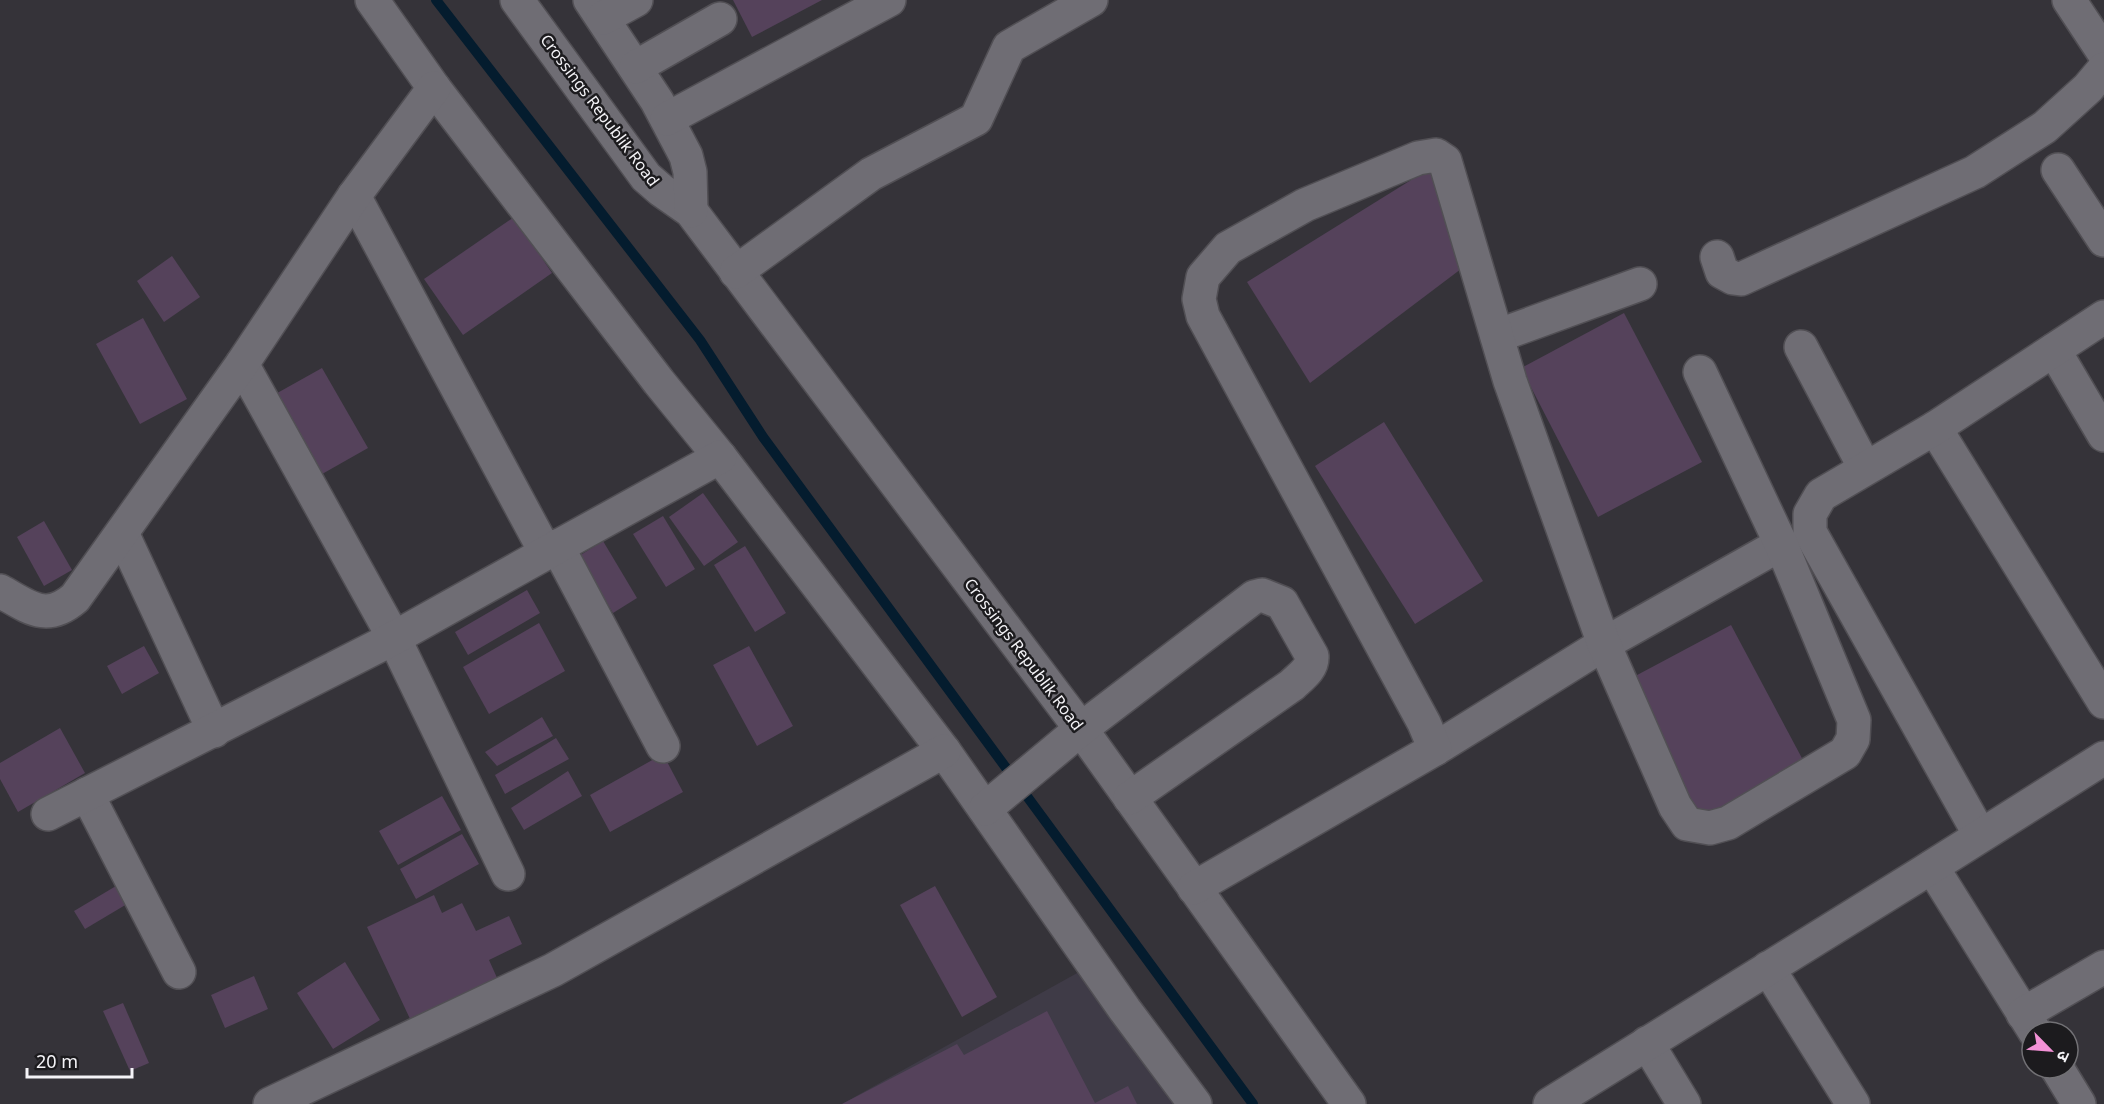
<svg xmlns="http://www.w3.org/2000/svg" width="2104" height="1104" viewBox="0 0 2104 1104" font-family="'Noto Sans','Noto Sans Devanagari',sans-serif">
<rect width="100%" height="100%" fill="#353339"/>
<path fill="#3f3b47" d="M1079,972L1173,1104H842Z"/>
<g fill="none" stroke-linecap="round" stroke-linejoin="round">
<path stroke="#041c2e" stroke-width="10" d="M436,0L700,340L763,437L1253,1104"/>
</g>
<g fill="#55425b">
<path d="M733,0H822L752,37Z"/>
<path d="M1432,167L1461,269L1310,383L1247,282Z"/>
<path d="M514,217L552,273L463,335L424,279Z"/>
<path d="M172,256L200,297L164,322L137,281Z"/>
<path d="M1624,313L1702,462L1598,517L1521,368Z"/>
<path d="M143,318L187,399L140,424L96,344Z"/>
<path d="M322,368L368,448L308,482L263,401Z"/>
<path d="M1384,422L1483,581L1415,624L1315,466Z"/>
<path d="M703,493L738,542L704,566L669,517Z"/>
<path d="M663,516L695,569L666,587L633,534Z"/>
<path d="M44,521L72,570L44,586L17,537Z"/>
<path d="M603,541L637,598L613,613L579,556Z"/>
<path d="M745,546L786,613L755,632L714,565Z"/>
<path d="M527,590L540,613L468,655L455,632Z"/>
<path d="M539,623L565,671L489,714L463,667Z"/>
<path d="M1731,625L1804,762L1697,820L1624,682Z"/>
<path d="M144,646L159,673L122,694L107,666Z"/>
<path d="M749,646L793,726L757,746L713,665Z"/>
<path d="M542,717L553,736L497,766L485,752Z"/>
<path d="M60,728L85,773L18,812L0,779V763Z"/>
<path d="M556,738L569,759L505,794L495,775Z"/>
<path d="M663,754L683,792L610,832L590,795Z"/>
<path d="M568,771L582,796L524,830L511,808Z"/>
<path d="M442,796L461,830L398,865L379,831Z"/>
<path d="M462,834L479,864L416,899L400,869Z"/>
<path d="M116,886L127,904L85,929L74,911Z"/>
<path d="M935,886L997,997L962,1017L900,905Z"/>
<path d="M434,895L442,913L462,903L476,931L509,916L522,944L489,960L498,980L411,1021L367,927Z"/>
<path d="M345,962L380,1020L333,1049L297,993Z"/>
<path d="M254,976L268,1009L225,1028L211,995Z"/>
<path d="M123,1003L149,1063L130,1071L103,1011Z"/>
<path d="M1047,1011L1095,1103L1128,1086L1137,1104H842L957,1044L964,1055Z"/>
</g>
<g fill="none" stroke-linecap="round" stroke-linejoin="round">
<g stroke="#514f54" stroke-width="36">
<g id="minor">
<path d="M372,0L434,88L659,382L720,457L944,751L1125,1010L1195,1104"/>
<path d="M517,0L646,177L661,190L691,211L1081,729L1349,1104"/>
<path d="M590,0L657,101L686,156L690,172L691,211"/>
<path d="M2069,0L2104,53"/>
<path d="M603,18L636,0"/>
<path d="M636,67L720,19"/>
<path d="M667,119L889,0"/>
<path d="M2058,170L2104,240"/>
<path d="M354,196L546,553"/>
<path d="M1717,257L1722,272L1733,278L1741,279L1975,172L2045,127L2088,88L2104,69"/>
<path d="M736,272L871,174L976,119L1009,47L1091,0"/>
<path d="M1497,336L1640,284"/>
<path d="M1801,347L1865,468"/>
<path d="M2054,350L2104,435"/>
<path d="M242,364L394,638L508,874"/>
<path d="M1935,428L2104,702"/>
<path d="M122,533L214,731"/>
<path d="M557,546L663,746"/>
<path d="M0,591C29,607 46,623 75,598L242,364L354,196L434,88"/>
<path d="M1435,749L1604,644L1781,544"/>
<path d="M87,794L179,972"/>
<path d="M985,809L1081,729L1254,597L1262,595L1282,603L1312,656C1313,669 1300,677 1292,685L1130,798"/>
<path d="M48,814L394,638L546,553L720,457"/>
<path d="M1980,835L1810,532V514L1821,495L1935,428L2104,317"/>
<path d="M1932,867L2035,1032"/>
<path d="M1194,888L1435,749L1424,723L1203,316L1199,299L1203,277L1228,248L1305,205L1418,158L1436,155L1445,161L1510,381L1604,644L1675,806L1687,824L1710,828L1728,823L1845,753L1853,739L1854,720L1781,544L1700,372"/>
<path d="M1768,968L1853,1104"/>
<path d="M2023,1014L2104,967"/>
<path d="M1647,1043L1684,1104"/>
<path d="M2057,1068L2079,1104"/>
<path d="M270,1104L553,970L944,751"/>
<path d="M1550,1104L1922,873L2104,758"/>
</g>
</g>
<use href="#minor" stroke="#6f6d74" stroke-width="33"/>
</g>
<g text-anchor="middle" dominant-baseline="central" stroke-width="5" stroke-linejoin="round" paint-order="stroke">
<g font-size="16" fill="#f4f3f7" stroke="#1c1b1e">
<text transform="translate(600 110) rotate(53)">Crossings Republik Road</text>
<text transform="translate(1024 654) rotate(53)">Crossings Republik Road</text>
</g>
</g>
<g transform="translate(2050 1050) rotate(115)"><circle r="28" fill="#1c1b1e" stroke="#727175" stroke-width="1.5"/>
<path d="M0-4.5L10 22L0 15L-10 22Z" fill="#f391d6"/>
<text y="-9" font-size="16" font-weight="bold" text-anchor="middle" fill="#f4f3f7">उ</text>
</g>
<path d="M27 1068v9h105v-9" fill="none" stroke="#f4f3f7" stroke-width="3"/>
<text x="36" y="1068" font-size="18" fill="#f4f3f7" stroke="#1c1b1e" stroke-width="4.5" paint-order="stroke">20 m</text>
</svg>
